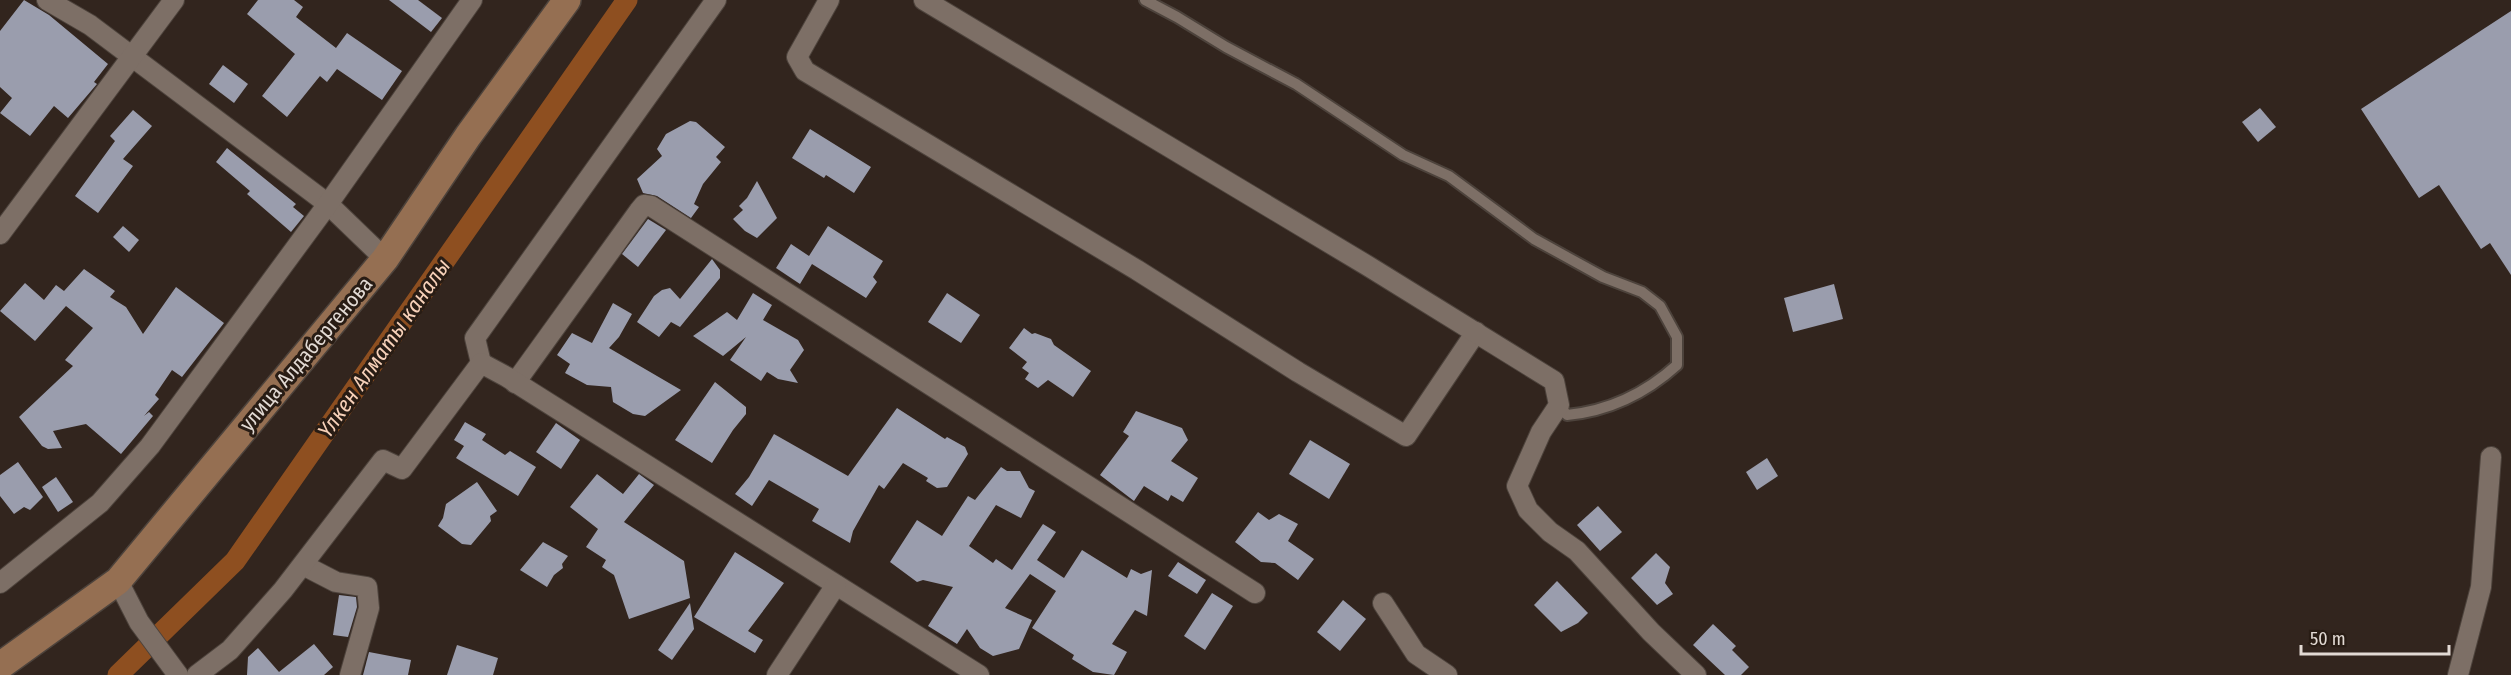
<svg xmlns="http://www.w3.org/2000/svg" width="2511" height="675" viewBox="0 0 2511 675" font-family="'Fira Sans Condensed',sans-serif">
<rect width="100%" height="100%" fill="#32251e"/>
<g fill="none" stroke-linecap="round" stroke-linejoin="round">
<path stroke="#8e4f20" stroke-width="21" d="M118,675L235,561L627,0"/>
</g>
<g fill="#9a9dad">
<path d="M24,0L49,15L108,64L94,82L97,84L68,118L54,106L30,136L0,113L12,98L0,87V31Z"/>
<path d="M258,0H294L303,7L296,17L336,48L347,33L402,71L382,100L337,69L327,82L320,76L287,117L262,96L295,54L247,14Z"/>
<path d="M389,0H418L442,18L431,32Z"/>
<path d="M2511,11V275L2490,243L2481,249L2439,185L2419,198L2361,109Z"/>
<path d="M223,65L248,84L234,103L209,84Z"/>
<path d="M2260,108L2276,127L2258,142L2242,122Z"/>
<path d="M133,110L152,126L123,159L133,166L98,213L75,196L115,141L110,136Z"/>
<path d="M690,121L696,122L725,147L716,157L721,162L703,184L694,204L699,207L691,218L657,196L643,193L637,179L662,156L657,149L666,134Z"/>
<path d="M810,129L871,167L854,193L826,175L824,178L792,158Z"/>
<path d="M227,148L296,204L293,207L304,216L291,232L247,194L250,191L216,162Z"/>
<path d="M757,181L777,218L757,238L745,231L733,219L743,210L739,206L747,198Z"/>
<path d="M648,219L666,230L638,267L622,254Z"/>
<path d="M123,226L139,240L129,252L113,237Z"/>
<path d="M828,226L883,261L873,277L877,282L866,298L812,264L800,284L776,268L791,244L809,256Z"/>
<path d="M712,259L720,270V278L680,327L671,322L659,337L637,322L654,296L662,290L670,288L680,299Z"/>
<path d="M84,269L115,291L110,297L126,307L143,334L176,287L224,323L182,377L172,370L155,395L159,399L144,416L149,412L153,416L121,454L86,424L53,431L62,448L48,449L42,446L19,417L73,366L65,360L93,328L66,306L35,341L0,311L25,283L44,300L56,285L64,291Z"/>
<path d="M1834,284L1843,319L1793,332L1784,298Z"/>
<path d="M753,293L772,305L763,320L798,340L804,350L790,370L798,383L778,379L767,372L761,381L730,360L746,337L723,356L693,336L727,312L737,320Z"/>
<path d="M947,293L980,315L961,343L928,322Z"/>
<path d="M613,303L632,314L619,337L609,348L681,390L645,416L633,414L613,402L611,387L587,385L565,373L570,364L557,355L572,333L592,343Z"/>
<path d="M1024,328L1032,334L1035,333L1051,339L1054,345L1091,371L1073,397L1048,380L1038,388L1025,379L1029,373L1022,368L1027,362L1009,348Z"/>
<path d="M715,382L746,407V414L733,430L712,463L675,440Z"/>
<path d="M897,408L945,439L947,437L965,447L968,454L947,487L937,488L926,481L928,478L903,463L884,489L879,485L853,531L850,543L812,521L819,509L769,480L752,506L735,494L749,477L774,434L848,476Z"/>
<path d="M1136,411L1182,428L1188,440L1171,461L1198,478L1183,502L1171,495L1168,501L1144,486L1134,501L1100,475L1129,436L1123,432Z"/>
<path d="M465,422L486,434L482,440L505,455L510,451L536,467L518,496L456,458L464,446L454,440Z"/>
<path d="M556,423L580,440L561,469L536,452Z"/>
<path d="M1310,440L1350,464L1329,499L1289,474Z"/>
<path d="M1767,458L1778,476L1757,490L1746,472Z"/>
<path d="M18,462L43,497L30,510L24,507L14,514L0,496V475Z"/>
<path d="M1001,467L1007,471H1020L1029,488L1035,491L1021,518L996,505L969,546L993,563L996,559L1012,570L1043,524L1056,532L1037,560L1064,578L1082,550L1127,578L1131,569L1141,574L1152,570L1147,616L1135,610L1112,644L1127,652L1114,675L1093,672L1072,659L1074,655L1032,628L1056,591L1030,574L1005,608L1032,620L1019,649L993,656L980,648L967,629L957,644L928,626L953,587L923,580L917,582L890,562L917,520L942,536L968,496L975,500Z"/>
<path d="M597,474L623,494L639,474L654,485L624,522L684,561L690,598L629,619L614,575L602,567L606,560L586,547L598,529L570,507Z"/>
<path d="M56,477L73,502L58,512L42,487Z"/>
<path d="M477,482L497,511L490,516L491,521L471,545L462,544L438,526L443,518L446,504Z"/>
<path d="M1598,506L1622,532L1600,551L1577,525Z"/>
<path d="M1258,512L1269,520L1279,514L1298,524L1288,541L1314,559L1298,580L1275,563L1261,562L1235,542Z"/>
<path d="M543,542L568,556L562,564L563,568L554,575L547,587L520,570Z"/>
<path d="M735,552L784,583L748,631L763,640L755,653L694,617Z"/>
<path d="M1656,553L1670,567L1665,583L1673,594L1657,605L1631,578Z"/>
<path d="M1178,562L1206,580L1197,594L1168,576Z"/>
<path d="M1557,581L1588,613L1578,623L1561,632L1534,605Z"/>
<path d="M1212,593L1233,606L1205,650L1184,636Z"/>
<path d="M339,595L356,597L357,607L348,637L333,635Z"/>
<path d="M1343,600L1366,619L1340,651L1317,632Z"/>
<path d="M690,603L694,629L672,660L658,650Z"/>
<path d="M1713,624L1736,646L1732,650L1749,667L1741,675H1725L1693,645Z"/>
<path d="M314,644L333,667L324,675H247L248,657L258,648L279,672Z"/>
<path d="M457,645L498,658L493,675H447Z"/>
<path d="M369,652L411,660L408,675H363Z"/>
</g>
<g fill="none" stroke-linecap="round" stroke-linejoin="round">
<g stroke="#4d433c" stroke-width="14">
<path id="lane" d="M1145,0L1177,17L1226,47L1296,84L1403,155L1449,176L1534,239L1603,277L1642,292L1660,306L1677,337V365C1646,393 1609,411 1567,415L1559,405"/>
</g>
<g stroke="#4d433c" stroke-width="22">
<g id="street">
<path d="M47,0L90,25L328,204L385,259"/>
<path d="M829,0L797,57L805,71L1137,270L1298,372L1406,436L1476,332"/>
<path d="M924,0L1368,266L1554,381L1559,405L1541,432L1517,486L1528,510L1550,532L1577,551L1651,632L1696,675"/>
<path d="M0,234L174,0"/>
<path d="M481,363L475,338L716,0"/>
<path d="M515,383L639,211L644,205L651,206L1255,593"/>
<path d="M303,565L336,582L367,587L369,608L350,675"/>
<path d="M118,581L139,622L178,675"/>
<path d="M0,583L100,503L150,446L328,204L472,0"/>
<path d="M1383,603L1416,654L1447,675"/>
<path d="M197,675L230,650L283,590L383,460L402,469L481,363L507,377L979,675"/>
<path d="M777,675L836,585"/>
<path d="M2458,675L2481,587L2491,457"/>
</g>
</g>
<g stroke="#4d433c" stroke-width="30">
<path id="secondary" d="M0,666L118,581L385,259L468,136L567,0"/>
</g>
<use href="#lane" stroke="#7d6f66" stroke-width="10"/>
<use href="#street" stroke="#7d6f66" stroke-width="20"/>
<use href="#secondary" stroke="#956f52" stroke-width="27"/>
</g>
<g text-anchor="middle" dominant-baseline="central" stroke-width="6" stroke-linejoin="round" paint-order="stroke">
<g font-size="21" fill="#e2dad4" stroke="#281c14">
<text transform="translate(306 354) rotate(-50)">улица Алдабергенова</text>
</g>
<g font-size="22" font-style="italic" fill="#f6d0b8" stroke="#281c14">
<text transform="translate(384 348) rotate(-55)">Үлкен Алматы каналы</text>
</g>
</g>
<path d="M2301 645v9h148v-9" fill="none" stroke="#e2dad4" stroke-width="3"/>
<text x="2310" y="645" font-size="18" fill="#e2dad4" stroke="#281c14" stroke-width="4.5" paint-order="stroke">50 m</text>
</svg>
